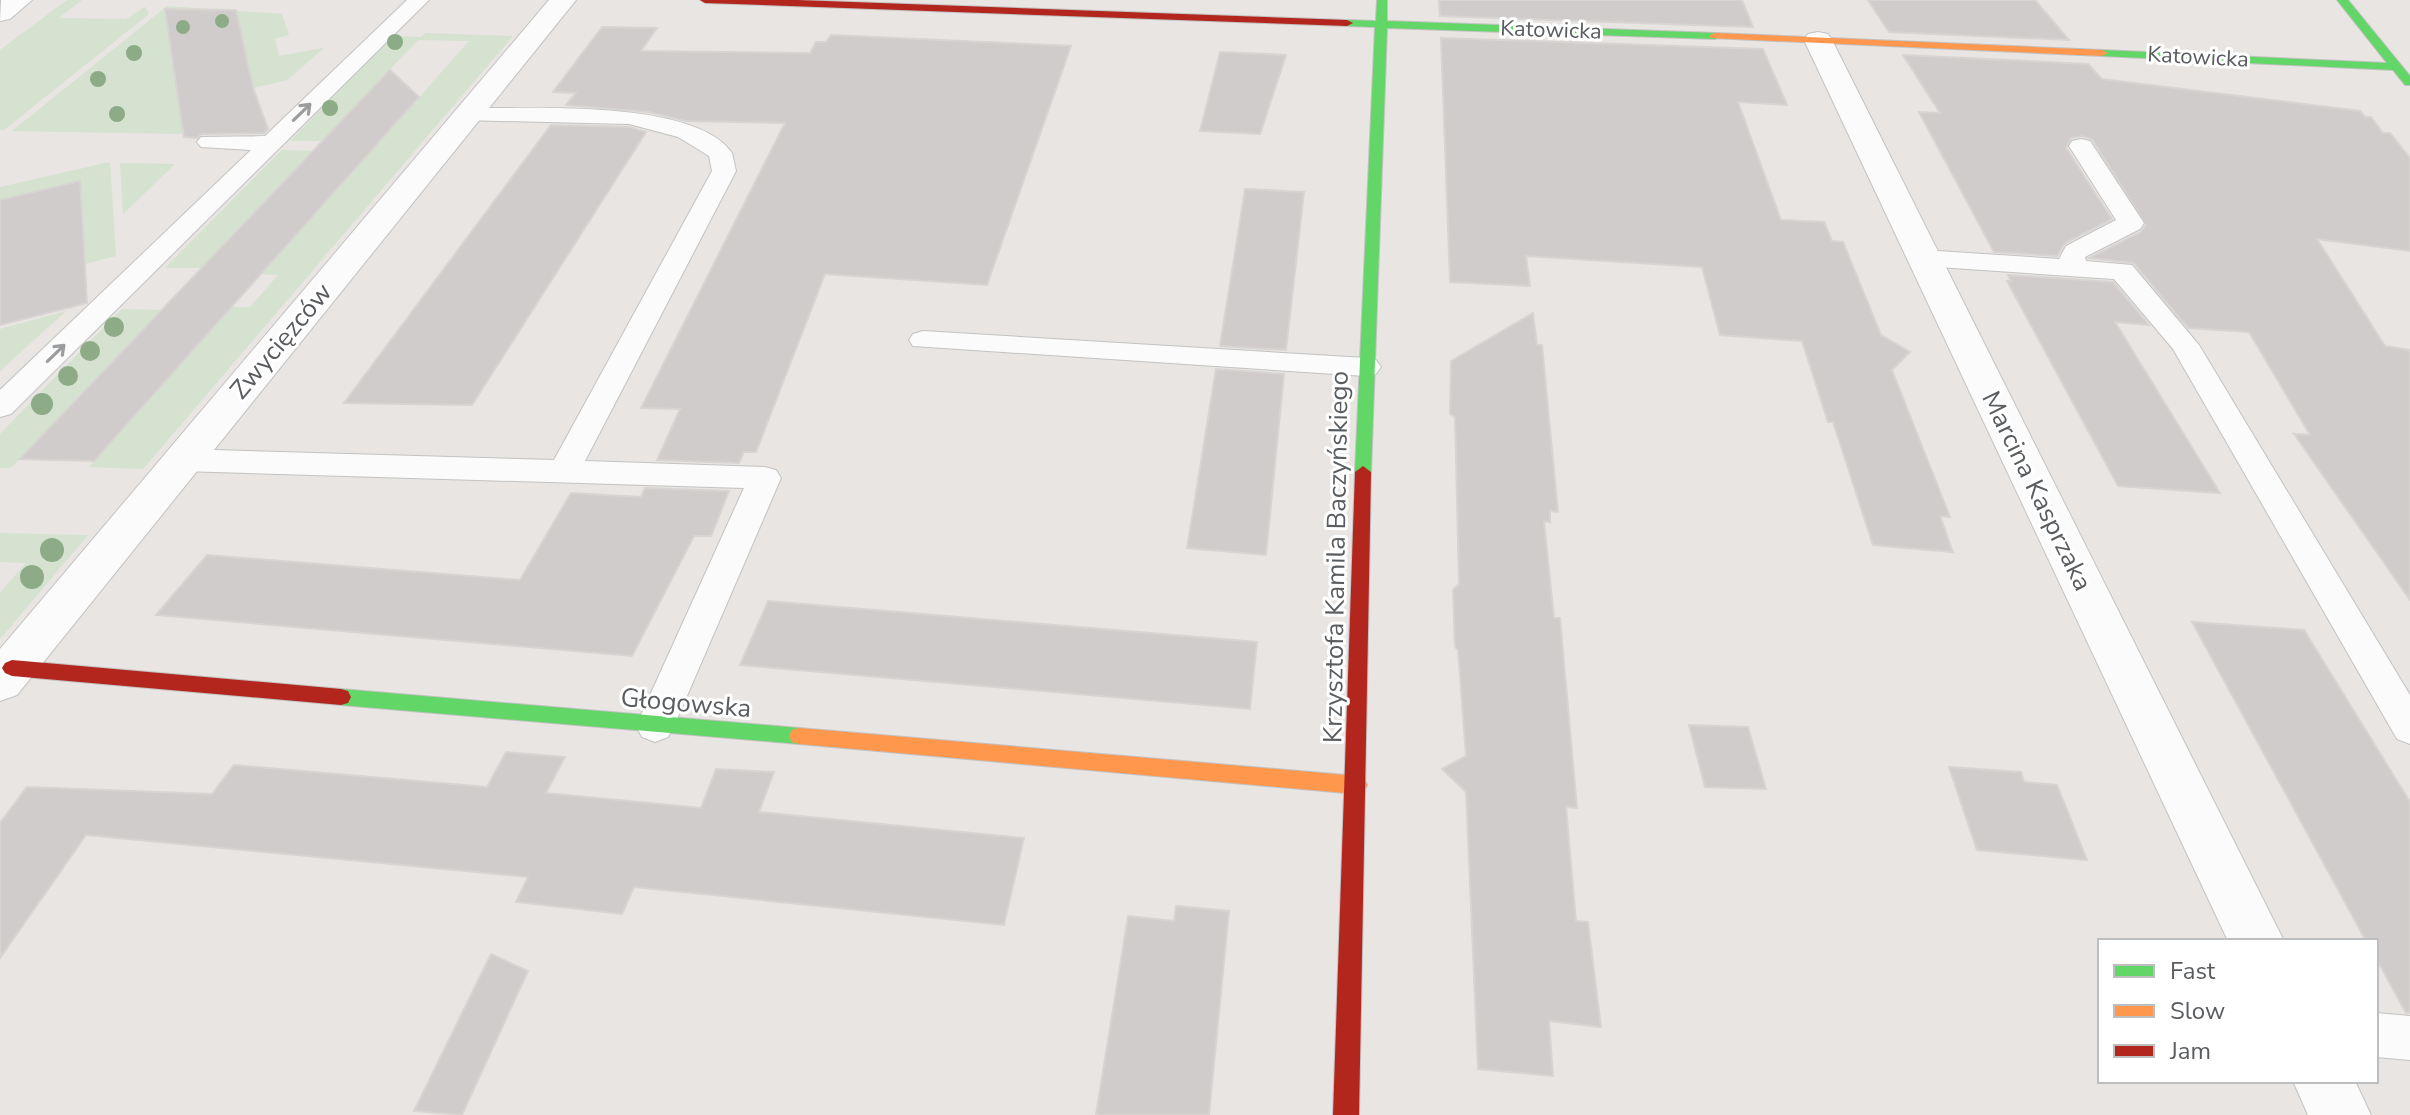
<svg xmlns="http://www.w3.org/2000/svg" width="2410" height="1115" viewBox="0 0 2410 1115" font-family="'Nunito Sans',sans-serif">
<rect width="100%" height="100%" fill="#e8e5e2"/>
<g fill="#d4e2cf" fill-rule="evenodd">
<path d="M67,0H82L59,18L126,19L145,7L149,14L4,130H0V50Z"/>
<path d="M167,6L282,14L289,35L275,39L279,56L324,48L287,80L253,88L239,27L170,42L183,134L12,131Z"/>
<path d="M426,33L513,36L143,469L89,467L232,307H250L278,275L261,274L364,158L306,157L201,268H165L282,150L323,151L330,141H290L392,36L421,37ZM418,40L469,41L393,127L337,125Z"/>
<path d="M110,162L116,256L85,264L80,181L0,200V187Z"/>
<path d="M120,163L175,164L123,214Z"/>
<path d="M122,309L162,310L20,459L10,468H0V434Z"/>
<path d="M66,311L0,371V329Z"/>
<path d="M0,533L88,535L0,639V593L26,563L0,562Z"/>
</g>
<g fill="#cfcccb" stroke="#d7d4d2" stroke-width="2">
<path d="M1439,0H1742L1753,27L1440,16Z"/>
<path d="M1868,0H2035L2069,40L1889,32Z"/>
<path d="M165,9L236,10L253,88L268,129L264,133L201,134L197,138L184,137Z"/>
<path d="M602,27L657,28L641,51L810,53L816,42H826L831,35L1071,46L987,285L825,274L756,452H744L739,463L657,460L680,409L641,408L785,123L686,121L649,112L566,105L576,93L553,92Z"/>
<path d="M1441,38L1763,49L1787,105L1738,102L1781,220L1824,222L1832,241L1843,242L1881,335L1910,352L1892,370L1950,517L1940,516L1953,552L1873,545L1833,422H1828L1802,341L1720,335L1702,267L1526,256L1530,286L1450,282Z"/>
<path d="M1220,52L1286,55L1260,134L1200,131Z"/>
<path d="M1903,55L2088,64L2102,79L2360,111L2365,117H2371L2383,133H2390L2410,158V251L2317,239L2385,346L2410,350V600L2294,434L2310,435L2249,332L2188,328L2134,263L2089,258L2141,232L2146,225L2092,139L2082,136L2071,138L2066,148L2112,219L2065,243L2057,256L1994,252L1919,112L1940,113Z"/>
<path d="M390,70L419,97L94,461L20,459Z"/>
<path d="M551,125L629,127L646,132L472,405L344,403Z"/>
<path d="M80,181L87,303L0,325V200Z"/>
<path d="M1245,189L1304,192L1286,350L1220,346Z"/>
<path d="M2008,275L2113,282L2149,325L2115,322L2220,493L2118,486L2007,281H2011Z"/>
<path d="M1533,313L1537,345H1542L1558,512L1550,511V522L1544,521L1554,618H1560L1577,808L1566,807L1576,921L1588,922L1601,1027L1549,1021L1553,1076L1478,1069L1466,792L1442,769L1466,756L1458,650L1455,647L1453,590L1459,584L1455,417L1450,414L1451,361Z"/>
<path d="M1216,369L1284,374L1266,555L1187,548Z"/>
<path d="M645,488L729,491L711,536H694L632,656L156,615L207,555L520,580L571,493L641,497Z"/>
<path d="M768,601L1257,642L1250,709L740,665Z"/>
<path d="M2192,622L2304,630L2410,802V1013H2406L2376,958V941H2366Z"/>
<path d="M1689,725L1748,727L1766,789L1705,787Z"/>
<path d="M506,752L565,757L546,793L701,808L716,769L774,772L759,812L1024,838L1004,925L634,887L622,914L516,902L528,877L86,835L0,958V823L27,787L212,794L234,765L487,787Z"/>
<path d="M1949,767L2021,772L2024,782L2057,785L2087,860L1977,850Z"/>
<path d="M1176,906L1229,911L1209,1115H1096L1128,916L1174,921Z"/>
<path d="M491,954L528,971L462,1115L414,1111Z"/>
</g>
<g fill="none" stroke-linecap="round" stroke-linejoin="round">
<g stroke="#c2c3c2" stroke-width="2">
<g id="lane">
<path d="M407,0H429L11,414L0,417V390L251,150L201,147L197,142L201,137L265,136Z"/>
<path d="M470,108C531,109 695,99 732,153L736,171L585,461L765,467L776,470L781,478L674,726L668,737L655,742L642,737L636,726L744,488L181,471L170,468L165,460L170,452L181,449L554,460L712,171L709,156L678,137L629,124L462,120L458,115L462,110Z"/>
<path d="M2081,139L2090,141L2144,223L2140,229L2085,257L2086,261L2132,265L2199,345L2410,695V744L2397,739L2173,349L2114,279L1923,266L1914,264L1910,258L1914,252L1923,250L2059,259L2066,246L2116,220L2069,146L2072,141Z"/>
<path d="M923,331L1366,358L1376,360L1381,367L1376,374L1366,376L913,346L909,340L913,334Z"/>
<path d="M2376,1013L2410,1016V1060L2376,1057Z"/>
</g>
</g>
<g stroke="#c2c3c2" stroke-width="2">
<g id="street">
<path d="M32,0L10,19L0,21L1,0Z"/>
<path d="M549,0H576L17,695L0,701V649Z"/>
<path d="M1818,32L1828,34L1832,40L2284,941H2228L1804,40L1808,34Z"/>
<path d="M2293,1081H2355L2371,1115H2308Z"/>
</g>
</g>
<g stroke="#c2c2c2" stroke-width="2">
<g id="fast">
<path d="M1377,0H1387V21L1715,33L1721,36L1715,39L1387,28L1371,472L1363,478L1355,472L1375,27L1347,26L1341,23L1347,20L1376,21Z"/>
<path d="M2337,0H2348L2410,76V85H2405L2393,70L2102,56L2096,53L2102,50L2387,63Z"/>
<path d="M341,689L799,728L806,730L809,736L806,742L799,744L341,705L334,703L331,697L334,691Z"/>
</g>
</g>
<g stroke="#c2c2c2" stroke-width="2">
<g id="slow">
<path d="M1715,33L2102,50L2108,53L2102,56L1711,38L1709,36Z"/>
<path d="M799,728L1357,776L1364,779L1367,785L1364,791L1357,794L799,744L792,742L789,736L792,730Z"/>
</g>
</g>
<g stroke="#c2c2c2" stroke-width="2">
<g id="jam">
<path d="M700,0H797L1347,20L1353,23L1347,26L705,3Z"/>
<path d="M1363,466L1371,472L1359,1115H1333L1355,472Z"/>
<path d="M12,660L341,689L348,691L351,697L348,703L341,705L12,676L5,673L2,668L5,663Z"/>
</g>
</g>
<use href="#lane" fill="#fcfbfb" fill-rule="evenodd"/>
<use href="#street" fill="#fcfbfb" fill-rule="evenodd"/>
<use href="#fast" fill="#63d668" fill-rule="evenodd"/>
<use href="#slow" fill="#ff974d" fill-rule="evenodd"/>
<use href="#jam" fill="#b3261e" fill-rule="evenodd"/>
</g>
<g fill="#8dab86">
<circle cx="222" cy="21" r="7"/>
<circle cx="183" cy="27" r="7"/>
<circle cx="395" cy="42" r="8"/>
<circle cx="134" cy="53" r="8"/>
<circle cx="98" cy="79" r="8"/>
<circle cx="330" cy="108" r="8"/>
<circle cx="117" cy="114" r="8"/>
<circle cx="114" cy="327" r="10"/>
<circle cx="90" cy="351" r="10"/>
<circle cx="68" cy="376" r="10"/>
<circle cx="42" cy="404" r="11"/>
<circle cx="52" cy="550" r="12"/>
<circle cx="32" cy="577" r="12"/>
</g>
<defs><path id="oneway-shaft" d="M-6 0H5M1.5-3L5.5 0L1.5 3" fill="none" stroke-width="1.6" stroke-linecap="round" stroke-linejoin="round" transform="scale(2)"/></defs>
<g stroke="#9a9c9e">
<use href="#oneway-shaft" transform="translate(302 112) rotate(-44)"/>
<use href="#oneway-shaft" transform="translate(56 353) rotate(-44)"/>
</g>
<g text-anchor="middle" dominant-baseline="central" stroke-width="6" stroke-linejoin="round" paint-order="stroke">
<g font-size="22" fill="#595d60" stroke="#fff">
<text transform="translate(1551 30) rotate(2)">Katowicka</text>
<text transform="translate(2198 57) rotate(3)">Katowicka</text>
</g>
<g font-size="26" fill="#595d60" stroke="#fff">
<text transform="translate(281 341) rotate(-50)">Zwycięzców</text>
<text transform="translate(2037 491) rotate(64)">Marcina Kasprzaka</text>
<text transform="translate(1336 557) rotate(-89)">Krzysztofa Kamila Baczyńskiego</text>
<text transform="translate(686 703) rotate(5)">Głogowska</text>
</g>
</g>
<rect x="2098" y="939" width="280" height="144" fill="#ffffff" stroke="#bdbebf" stroke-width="2"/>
<rect x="2114" y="965" width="40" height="12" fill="#63d668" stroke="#bdbebf" stroke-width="2"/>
<text x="2170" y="979" font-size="24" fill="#595d60">Fast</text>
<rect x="2114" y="1005" width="40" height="12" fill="#ff974d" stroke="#bdbebf" stroke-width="2"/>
<text x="2170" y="1019" font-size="24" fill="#595d60">Slow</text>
<rect x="2114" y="1045" width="40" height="12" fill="#b3261e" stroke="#bdbebf" stroke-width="2"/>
<text x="2170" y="1059" font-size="24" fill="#595d60">Jam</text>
</svg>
